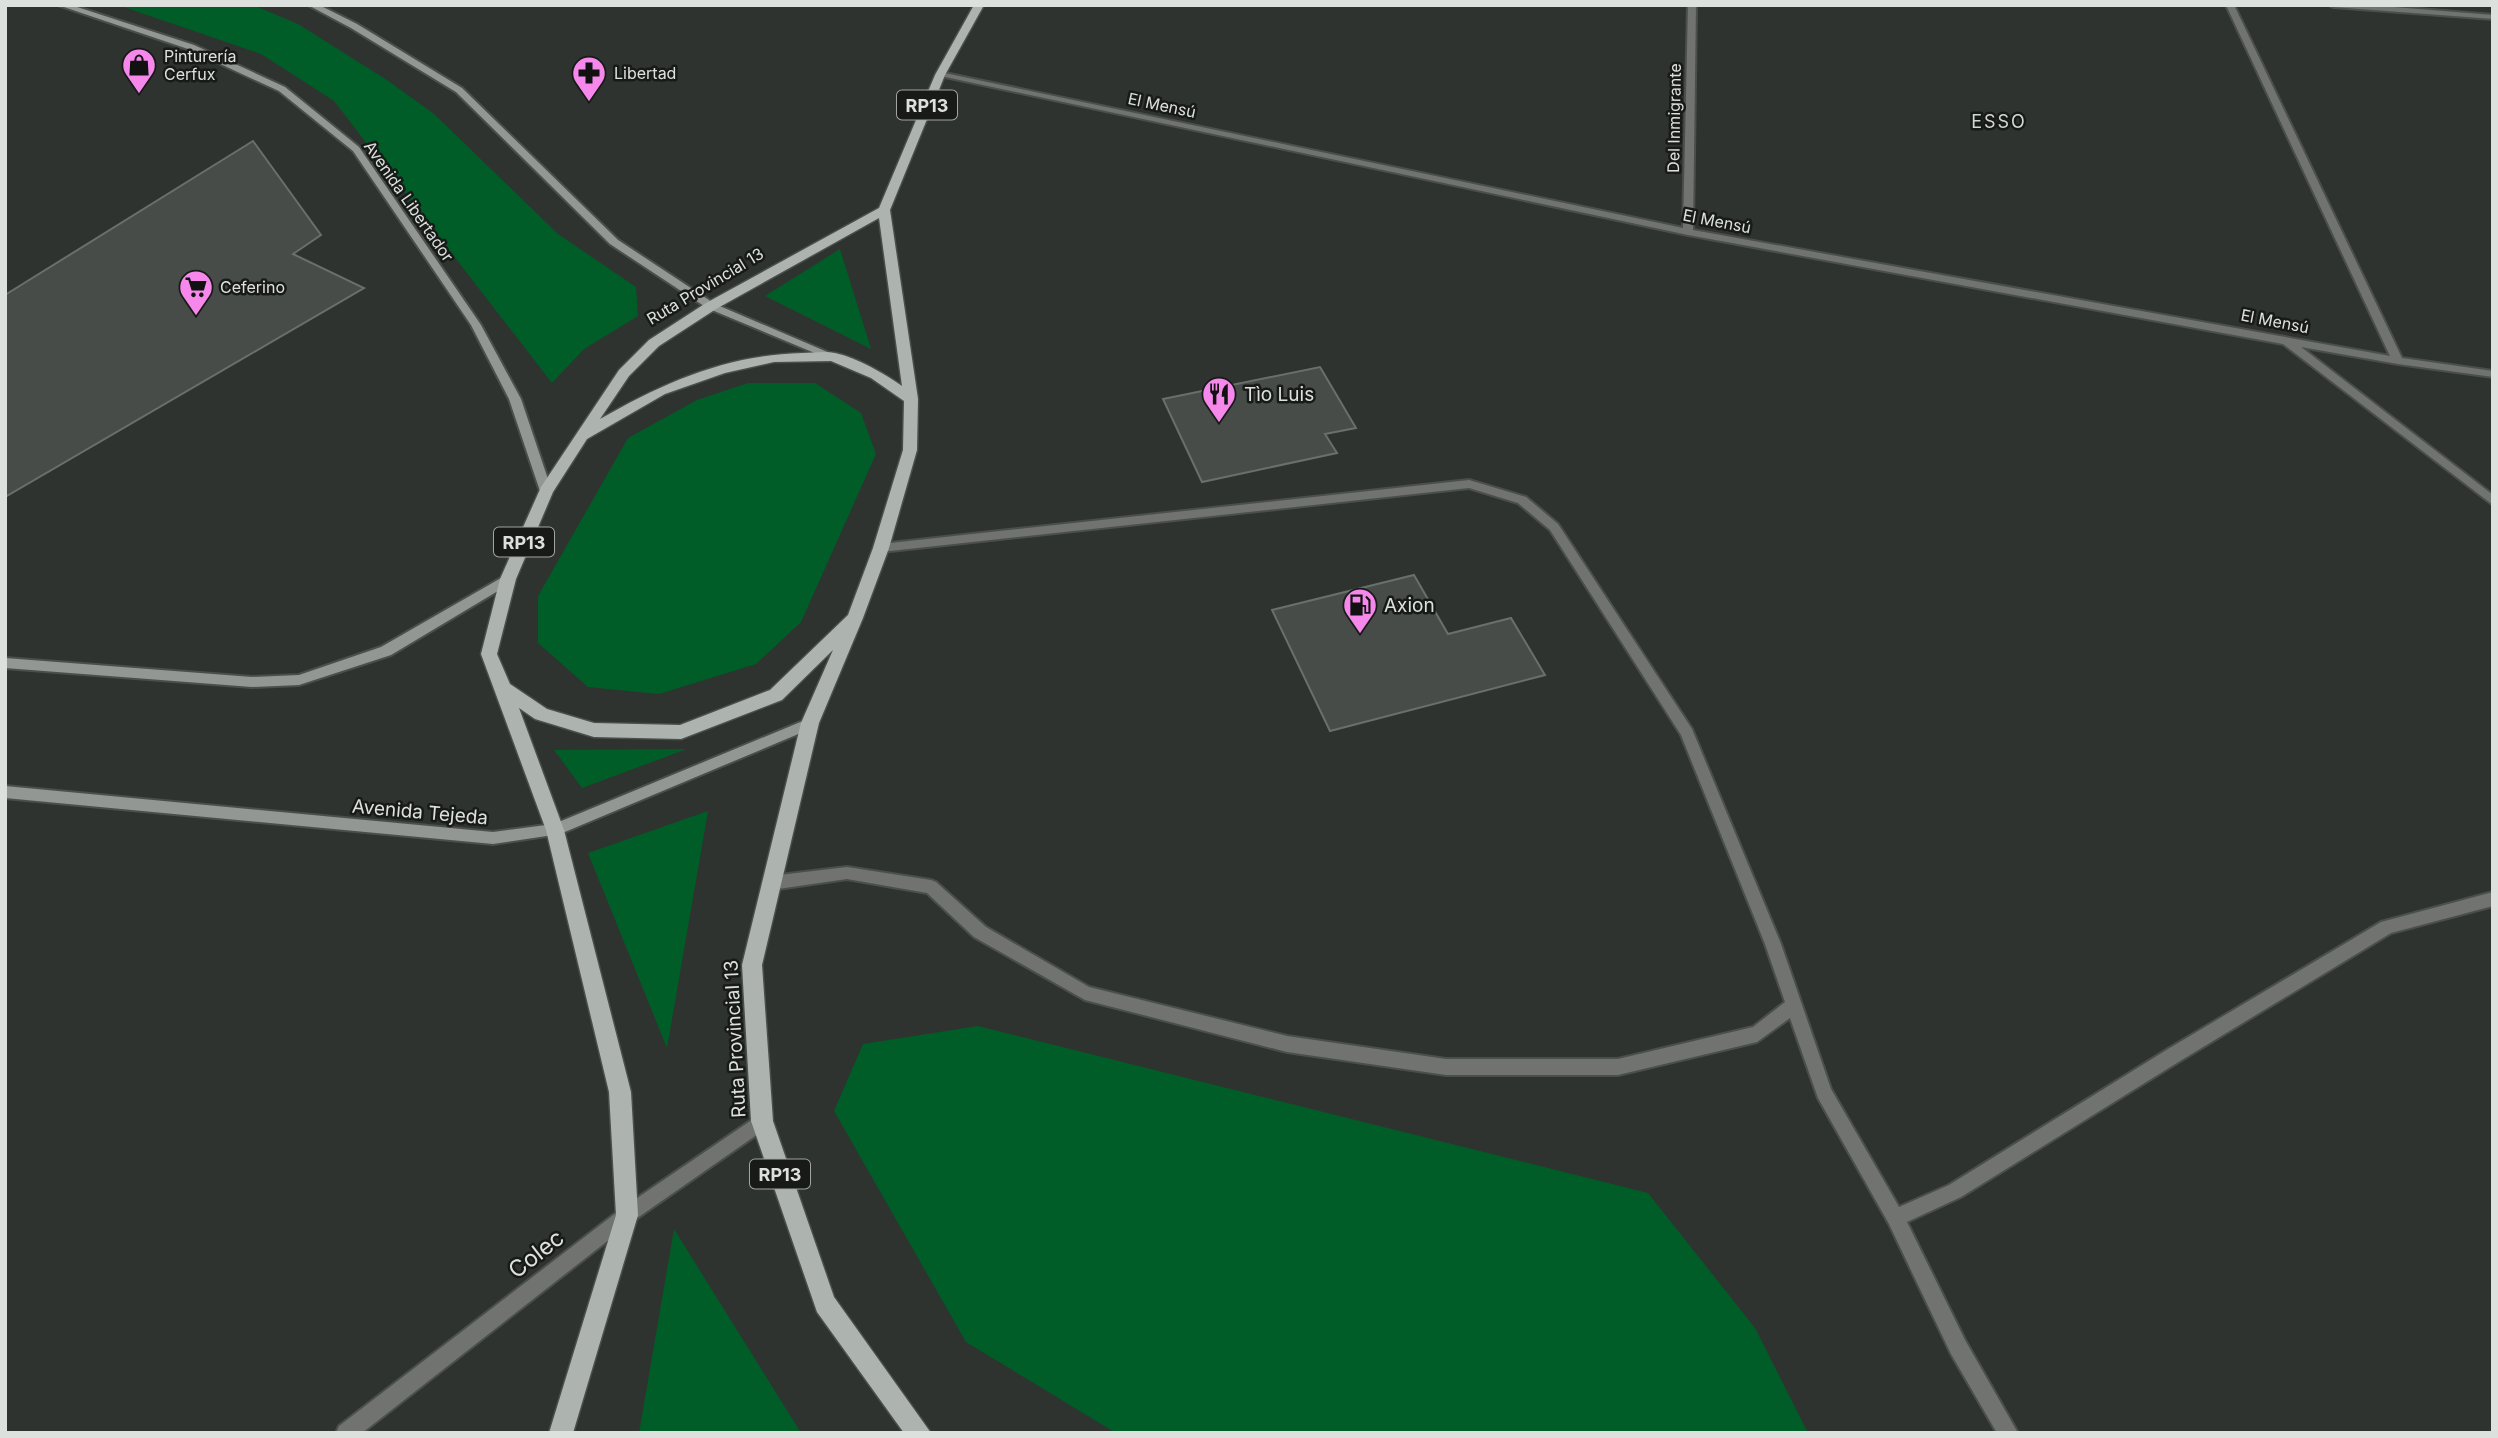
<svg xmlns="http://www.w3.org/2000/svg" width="2498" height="1438" viewBox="0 0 2498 1438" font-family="Inter,sans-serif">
<rect width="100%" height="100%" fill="#2e332f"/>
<g fill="#005d28">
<path d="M118,5H253L298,24L387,80L434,114L558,234L636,287L638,316L584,349L552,383L334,101L261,54Z"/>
<path d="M840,249L871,349L765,296Z"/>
<path d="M748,383H815L861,413L876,454L801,622L756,664L659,694L588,687L538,643V596L628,438L697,400Z"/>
<path d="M687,749L582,788L554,750Z"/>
<path d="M708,811L667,1048L588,853Z"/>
<path d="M978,1026L1648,1193L1755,1328L1808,1433H1116L966,1342L834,1111L863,1044Z"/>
<path d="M674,1229L801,1433H639Z"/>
</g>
<g fill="#474c48" stroke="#696f6a" stroke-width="2">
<path d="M253,141L321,235L293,254L364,288L5,497V295Z"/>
<path d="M1320,367L1356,428L1325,434L1337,453L1202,482L1163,399Z"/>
<path d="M1414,575L1448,634L1511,618L1545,675L1330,731L1272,610Z"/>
</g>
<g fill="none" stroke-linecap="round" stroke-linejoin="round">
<g stroke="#4a4f4b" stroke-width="4">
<path id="lane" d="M1469,480L1526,497L1558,524L1692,729L1781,944L1831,1089L1899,1207L1949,1185L2168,1049L2381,922L2493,892V906L2391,933L2180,1061L1961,1197L1907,1222L1965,1340L2018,1433H1997L1951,1354L1889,1224L1818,1098L1790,1018L1757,1042L1618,1075H1446L1287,1052L1085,1000L974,937L927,893L847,879L771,890L766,888L763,883L766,878L771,876L847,867L931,880L936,882L986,927L1089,987L1287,1036L1446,1059H1618L1753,1027L1785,1002L1765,944L1681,735L1550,530L1518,503L1469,488L881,552L875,548L881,544Z"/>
</g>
<g stroke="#4a4f4b" stroke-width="4">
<g id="street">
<path d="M1688,5H1696L1693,230L2390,356L2226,5H2234L2402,358L2493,371V377L2398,364L2301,347L2493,495V505L2283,344L1688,235L936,75L940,72L1683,228Z"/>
<path d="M2329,5H2369L2493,15V19L2333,7Z"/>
<path d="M762,1113L768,1115L771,1121L768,1127L633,1221L362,1433H336L339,1426L621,1209Z"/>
</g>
</g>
<g stroke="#4a4f4b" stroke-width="4">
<g id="secondary">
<path d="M58,5H71L194,45L285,87L359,147L481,325L521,399L552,491L550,494H542L540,491L509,399L471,325L353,151L279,91L188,49Z"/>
<path d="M308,5H319L357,24L462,88L618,240L715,304L839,357L833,360L829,359L707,308L610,244L456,92L351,28Z"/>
<path d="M508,574L514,579L513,582L391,655L299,685L252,687L5,668V658L252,677L299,675L381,647Z"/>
<path d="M810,718L815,719L817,723L815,727L560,834L493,844L5,798V786L493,832L554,824Z"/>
</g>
</g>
<g stroke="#4a4f4b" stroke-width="3">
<path id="primary" d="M974,5H984L945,75L890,210L918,399L917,450L889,548L863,618L819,723L762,965L773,1121L834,1297L931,1433H904L817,1312L751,1121L742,965L801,723L833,650L782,700L681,739L594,737L535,719L519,708L564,830L631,1092L638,1215L573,1433H549L616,1215L609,1092L546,830L481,654L500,579L541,487L619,370L649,340L706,303L879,208L935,75ZM879,218L902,386C883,373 858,358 835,353C825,351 813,353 802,353C726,355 665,382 600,419L629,376L659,346L716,309ZM831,361L871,378L904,401L903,450L873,548L848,615L770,690L680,725L594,723L547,709L510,684L497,654L516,579L553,492L587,439L665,394L725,373L774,362Z"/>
</g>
<use href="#lane" fill="#707370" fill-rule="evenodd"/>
<use href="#street" fill="#707370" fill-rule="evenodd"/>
<use href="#secondary" fill="#939793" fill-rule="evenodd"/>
<use href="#primary" fill="#adb3ae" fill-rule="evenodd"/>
</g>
<defs>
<g id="shop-pin" transform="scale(1.75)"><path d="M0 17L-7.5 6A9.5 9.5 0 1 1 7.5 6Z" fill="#f688ec" stroke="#181a18"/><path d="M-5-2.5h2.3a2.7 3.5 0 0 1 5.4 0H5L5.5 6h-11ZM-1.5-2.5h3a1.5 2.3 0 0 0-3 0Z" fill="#111"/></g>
<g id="pharmacy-pin" transform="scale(1.75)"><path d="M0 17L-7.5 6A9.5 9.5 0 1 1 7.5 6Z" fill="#f688ec" stroke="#181a18"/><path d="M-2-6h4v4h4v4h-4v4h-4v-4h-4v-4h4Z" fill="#111"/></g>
<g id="supermarket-pin" transform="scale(1.75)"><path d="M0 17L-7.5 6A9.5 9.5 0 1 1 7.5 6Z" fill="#f688ec" stroke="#181a18"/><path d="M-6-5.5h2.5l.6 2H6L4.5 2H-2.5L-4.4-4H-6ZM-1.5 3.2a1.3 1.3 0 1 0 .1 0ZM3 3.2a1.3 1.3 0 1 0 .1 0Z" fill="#111"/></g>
<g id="restaurant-pin" transform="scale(1.75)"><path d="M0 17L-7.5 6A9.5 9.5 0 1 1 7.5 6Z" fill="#f688ec" stroke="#181a18"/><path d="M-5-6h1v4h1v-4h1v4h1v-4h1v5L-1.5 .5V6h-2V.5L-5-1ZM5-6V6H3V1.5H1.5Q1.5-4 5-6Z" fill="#111"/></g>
<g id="fuel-pin" transform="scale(1.75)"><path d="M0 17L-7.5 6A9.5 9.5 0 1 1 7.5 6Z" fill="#f688ec" stroke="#181a18"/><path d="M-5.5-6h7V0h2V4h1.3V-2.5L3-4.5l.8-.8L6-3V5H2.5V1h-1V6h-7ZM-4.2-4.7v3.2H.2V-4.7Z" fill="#111"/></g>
</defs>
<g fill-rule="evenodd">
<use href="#shop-pin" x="139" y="65"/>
<use href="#pharmacy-pin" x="589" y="73"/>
<use href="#supermarket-pin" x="196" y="287"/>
<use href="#restaurant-pin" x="1219" y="394"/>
<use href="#fuel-pin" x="1360" y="605"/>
</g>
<g text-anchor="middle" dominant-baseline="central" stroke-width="5" stroke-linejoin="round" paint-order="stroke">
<g font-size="16" fill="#dde1de" stroke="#181a18" text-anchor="start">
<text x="164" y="56">Pinturería<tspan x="164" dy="18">Cerfux</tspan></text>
<text x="614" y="73">Libertad</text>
<text x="220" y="287">Ceferino</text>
</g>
<g font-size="16" fill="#dde1de" stroke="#181a18">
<text transform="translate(1162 105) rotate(12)">El Mensú</text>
<text transform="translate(1674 118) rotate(-89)">Del Inmigrante</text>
<text transform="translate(409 201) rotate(55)">Avenida Libertador</text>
<text transform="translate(1717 221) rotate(11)">El Mensú</text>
<text transform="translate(705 286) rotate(-31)">Ruta Provincial 13</text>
<text transform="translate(2275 321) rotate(11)">El Mensú</text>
</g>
<g fill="#181a18" stroke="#a2a5a3" stroke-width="2">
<rect x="897" y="90.5" width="60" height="29" rx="5"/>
<rect x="494" y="527.5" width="60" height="29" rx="5"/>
<rect x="750" y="1159.5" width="60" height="29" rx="5"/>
</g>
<g font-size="18" font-weight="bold" fill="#dde1de">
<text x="927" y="105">RP13</text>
<text x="524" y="542">RP13</text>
<text x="780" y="1174">RP13</text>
</g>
<g font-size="18" letter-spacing="2" fill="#d0d7d1" stroke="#181a18">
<text x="1999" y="121">ESSO</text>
</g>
<g font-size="19" fill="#dde1de" stroke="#181a18" text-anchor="start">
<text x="1244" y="394">Tìo Luis</text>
<text x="1384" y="605">Axion</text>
</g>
<g font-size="19" fill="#dde1de" stroke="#181a18">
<text transform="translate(420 812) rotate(5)">Avenida Tejeda</text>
<text transform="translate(735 1039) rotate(-93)">Ruta Provincial 13</text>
</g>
<g font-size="23" fill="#dde1de" stroke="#181a18">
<text transform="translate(536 1254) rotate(-38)">Colec</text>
</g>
</g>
<rect width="2498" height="1438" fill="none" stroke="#dde1de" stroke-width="14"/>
</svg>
